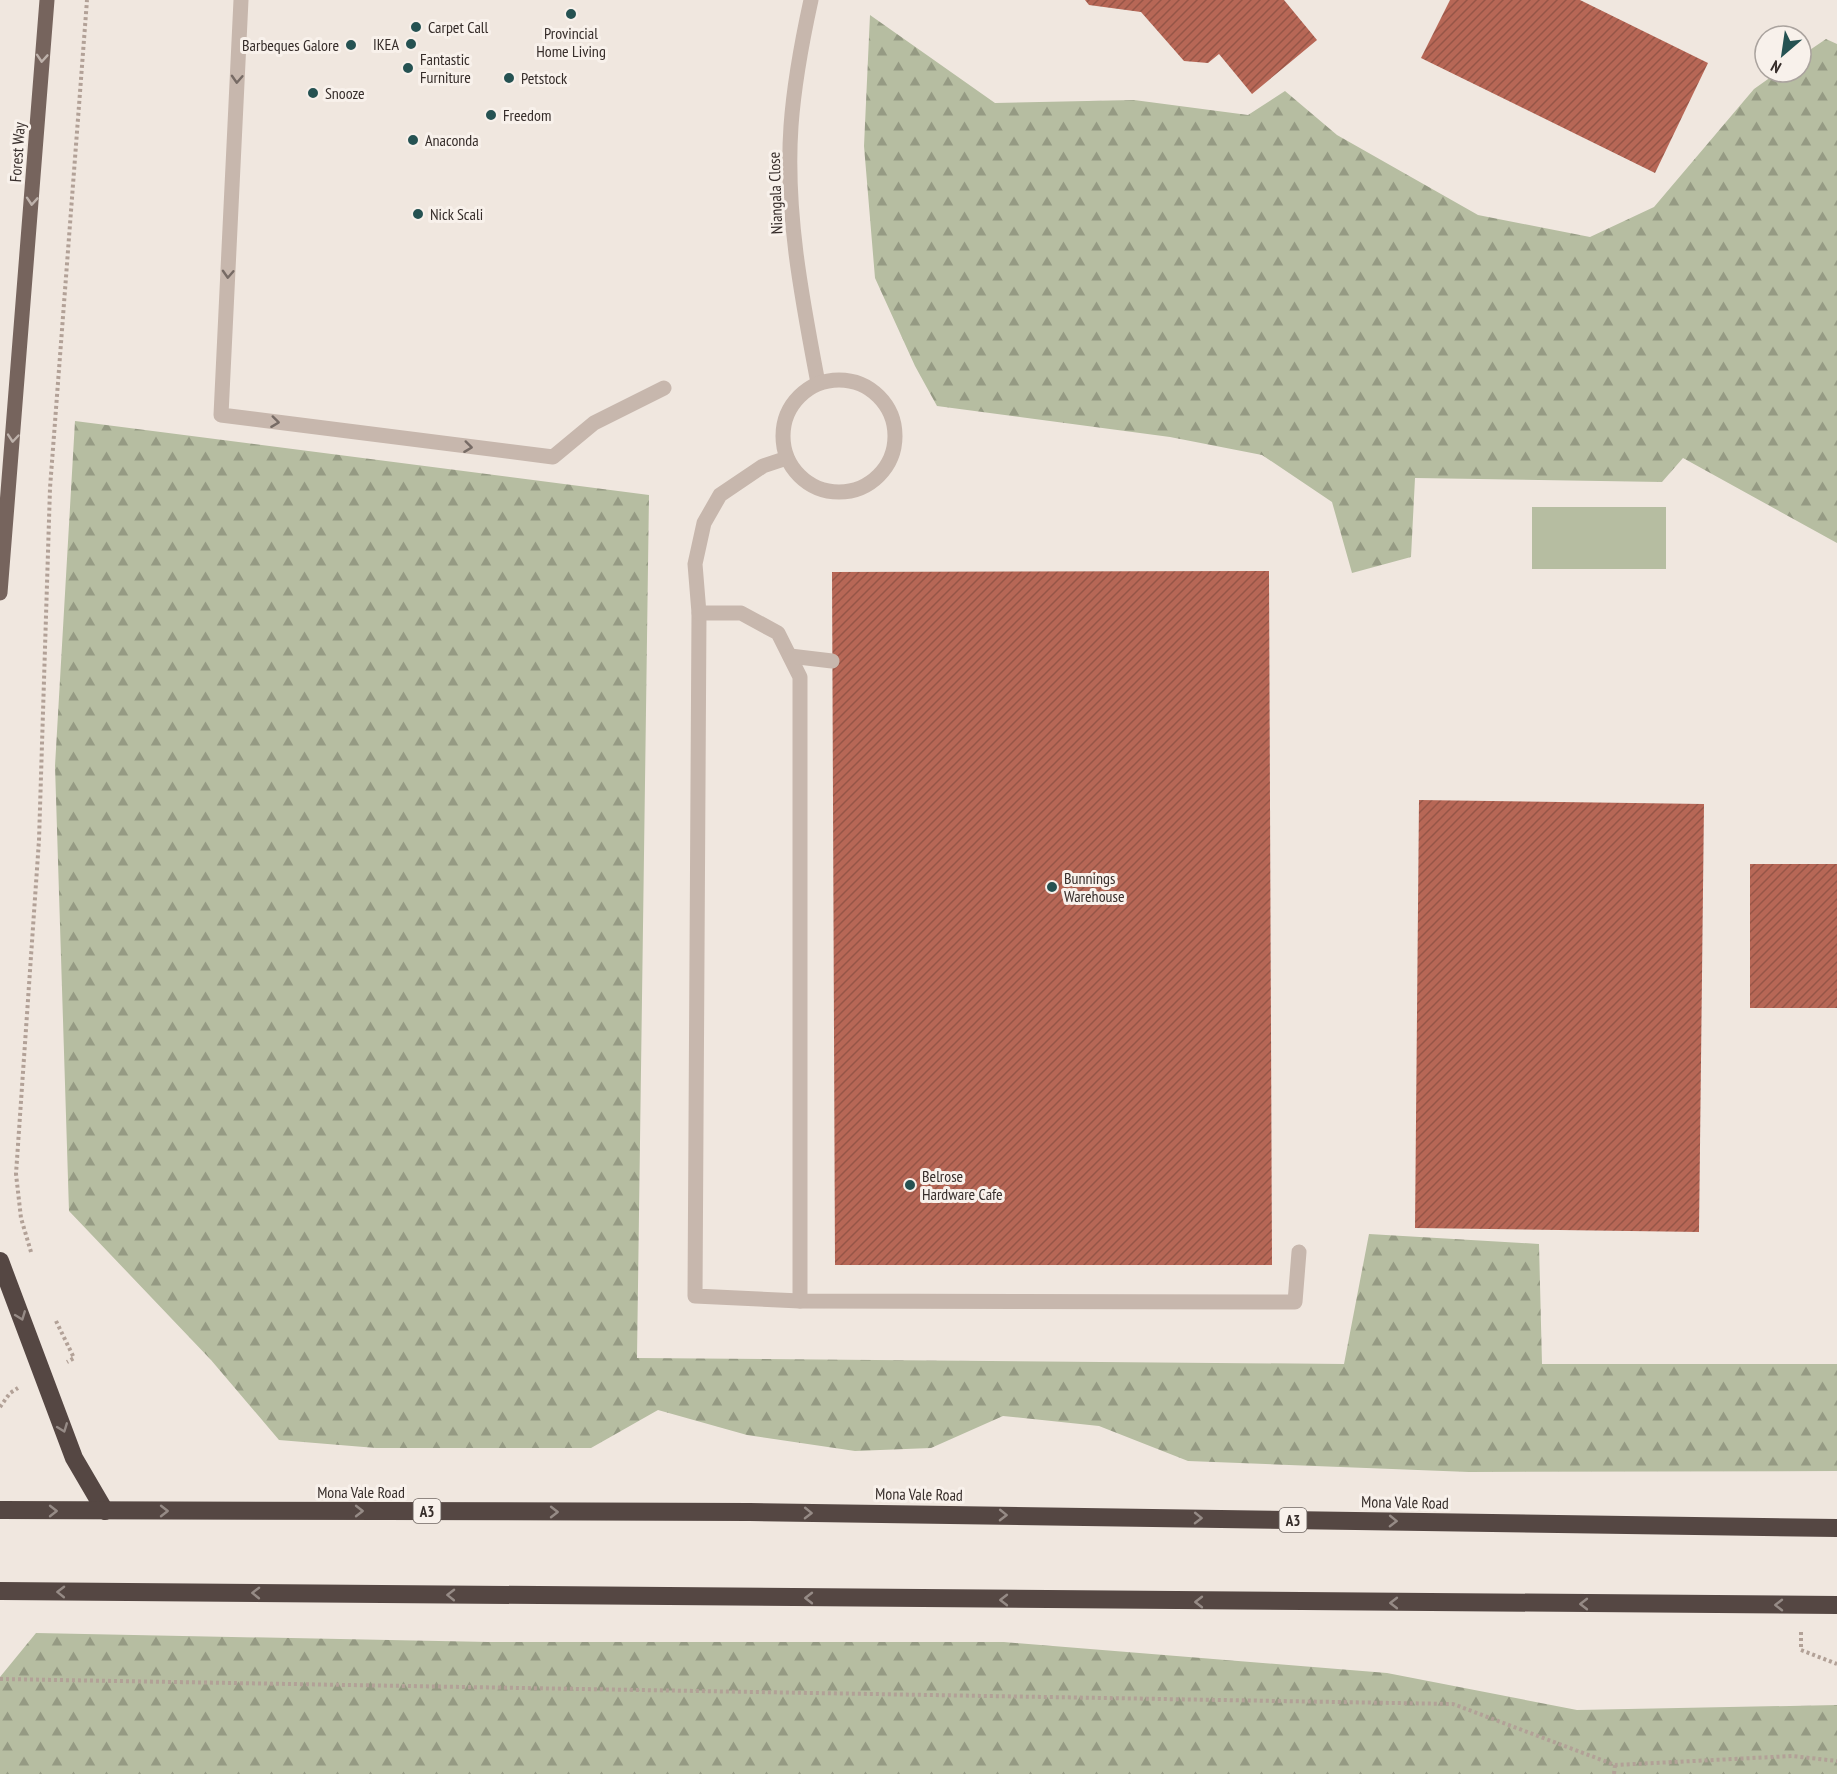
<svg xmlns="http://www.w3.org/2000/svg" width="1837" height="1774" viewBox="0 0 1837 1774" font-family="'PT Sans Narrow',sans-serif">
<defs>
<pattern id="forest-firs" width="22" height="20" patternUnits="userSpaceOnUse" patternTransform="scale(1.5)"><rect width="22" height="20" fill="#b6bda1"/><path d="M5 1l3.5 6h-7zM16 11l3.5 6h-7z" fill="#959a83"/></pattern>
<pattern id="building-hatch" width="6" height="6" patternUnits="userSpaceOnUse" patternTransform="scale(1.5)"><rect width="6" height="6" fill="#b76756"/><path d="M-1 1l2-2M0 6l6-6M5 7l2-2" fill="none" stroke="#965547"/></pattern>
</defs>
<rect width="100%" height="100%" fill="#f0e7df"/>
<g fill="url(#forest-firs)">
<path d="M870,15L995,103L1134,100L1248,115L1285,91L1337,135L1478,215L1590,237L1654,207L1754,89L1778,72H1801V56L1826,39L1837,44V543L1683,458L1662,482L1415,478L1411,557L1352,573L1332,502L1262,455L1170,437L937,406L915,366L875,278L864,146Z"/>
<path d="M75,421L649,495L637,1358L1344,1364L1369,1234L1539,1244L1542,1364H1837V1471L1469,1472L1188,1461L1099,1426L1003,1416L931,1448L855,1451L747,1435L658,1410L591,1448H376L279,1440L211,1360L69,1211L55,766Z"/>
<path d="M36,1633L488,1642H1004L1387,1673L1577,1710L1837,1705V1774H0V1677Z"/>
</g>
<rect fill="#b6bda1" x="1532" y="507" width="134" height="62"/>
<g fill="url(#building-hatch)">
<path d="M1085,0H1284L1317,40L1252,94L1219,54L1208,63L1184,61L1141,12L1089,5Z"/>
<path d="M1450,0H1580L1708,63L1655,173L1421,58Z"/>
<path d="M1269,571L1272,1265H835L832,572Z"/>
<path d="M1419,800L1704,804L1699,1232L1415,1228Z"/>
<rect x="1750" y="864" width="87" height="144"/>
</g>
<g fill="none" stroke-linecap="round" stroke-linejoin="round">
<g stroke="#b2a197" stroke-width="4" stroke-dasharray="3 3" stroke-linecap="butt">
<path d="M31,1252L21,1218L16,1174L39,840L50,488L87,0"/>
<path d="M56,1321L74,1358L67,1362"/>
<path d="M0,1407L10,1393L18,1388"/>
<path d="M1801,1632V1650L1837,1664"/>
<path d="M0,1679L1453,1704L1615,1765L1792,1756L1837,1761"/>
<path d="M1614,1774L1615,1765"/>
</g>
<g stroke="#c7b7ad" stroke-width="15">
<path d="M241,0L221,415L553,457L594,423L664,388"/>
<path d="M787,458L763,466L720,495L704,523L695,564L699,613L695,1296L800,1301L1295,1302L1299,1252"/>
<path d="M699,613H741L778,633L800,677V1301"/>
<path d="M790,656L832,661"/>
</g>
<g stroke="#c7b7ad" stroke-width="15">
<path d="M811,0C802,41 794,84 791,126C785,212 802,299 818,383"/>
<circle cx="839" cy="436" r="56"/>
</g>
<path stroke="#76645d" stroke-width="15" d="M0,593L47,0"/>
<g stroke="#554743" stroke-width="18">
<path d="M0,1261L74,1458L105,1511"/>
<path d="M0,1510L750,1512L1837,1528"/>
<path d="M0,1591L1837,1605"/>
</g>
</g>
<defs><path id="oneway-chevron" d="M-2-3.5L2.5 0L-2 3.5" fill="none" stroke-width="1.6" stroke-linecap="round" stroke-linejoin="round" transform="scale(1.5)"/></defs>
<g stroke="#beb2ab">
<use href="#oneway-chevron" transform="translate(42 58) rotate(94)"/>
<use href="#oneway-chevron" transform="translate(32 201) rotate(94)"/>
<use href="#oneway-chevron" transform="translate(13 438) rotate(95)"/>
</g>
<g stroke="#776b65">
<use href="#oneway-chevron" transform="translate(237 79) rotate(93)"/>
<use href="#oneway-chevron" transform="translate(228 274) rotate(93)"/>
<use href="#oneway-chevron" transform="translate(275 422) rotate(7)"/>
<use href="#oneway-chevron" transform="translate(468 447) rotate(7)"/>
</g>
<g stroke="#968b86">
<use href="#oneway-chevron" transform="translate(21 1316) rotate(69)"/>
<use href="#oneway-chevron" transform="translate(63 1428) rotate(69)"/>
<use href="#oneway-chevron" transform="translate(53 1511)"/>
<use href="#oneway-chevron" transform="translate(164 1511)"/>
<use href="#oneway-chevron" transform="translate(359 1511)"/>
<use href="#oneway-chevron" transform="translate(554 1512)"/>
<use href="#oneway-chevron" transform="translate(808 1513) rotate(1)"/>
<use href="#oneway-chevron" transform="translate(1003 1515) rotate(1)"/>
<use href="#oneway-chevron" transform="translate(1198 1518) rotate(1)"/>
<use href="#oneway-chevron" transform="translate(1393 1521) rotate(1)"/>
<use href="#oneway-chevron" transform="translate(61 1592) rotate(-179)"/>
<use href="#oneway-chevron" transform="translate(256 1593) rotate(-179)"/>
<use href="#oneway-chevron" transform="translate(451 1595) rotate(-179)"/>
<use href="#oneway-chevron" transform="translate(809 1598) rotate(-180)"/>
<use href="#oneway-chevron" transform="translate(1004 1600) rotate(-180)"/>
<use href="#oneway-chevron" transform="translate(1199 1602) rotate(-180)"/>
<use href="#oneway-chevron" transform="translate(1394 1603) rotate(-180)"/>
<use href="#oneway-chevron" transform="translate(1584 1604) rotate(-180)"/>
<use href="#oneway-chevron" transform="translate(1779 1605) rotate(-180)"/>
</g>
<g fill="#255252" stroke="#f8f1eb" stroke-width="2">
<circle cx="571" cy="14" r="6"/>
<circle cx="416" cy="27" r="6"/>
<circle cx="411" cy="44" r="6"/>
<circle cx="351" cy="45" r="6"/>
<circle cx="408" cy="68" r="6"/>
<circle cx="509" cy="78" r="6"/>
<circle cx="313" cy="93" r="6"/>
<circle cx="491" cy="115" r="6"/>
<circle cx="413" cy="140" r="6"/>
<circle cx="418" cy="214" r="6"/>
<circle cx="1052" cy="887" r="6"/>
<circle cx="910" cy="1185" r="6"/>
</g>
<g text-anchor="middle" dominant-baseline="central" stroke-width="6" stroke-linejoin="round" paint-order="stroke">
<g fill="#f8f1eb" stroke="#706864" stroke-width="1.5">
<rect x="413.5" y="1499" width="27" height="24" rx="4.5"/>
<rect x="1279.5" y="1508" width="27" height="24" rx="4.5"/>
</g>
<g font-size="15" font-weight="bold" fill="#362d2a">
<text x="427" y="1511">A3</text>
<text x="1293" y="1520">A3</text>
</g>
<g font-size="16" fill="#362d2a" stroke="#f8f1eb" text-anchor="start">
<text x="428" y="27">Carpet Call</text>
<text x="571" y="33" text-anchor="middle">Provincial<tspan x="571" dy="18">Home Living</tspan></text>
<text x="399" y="44" text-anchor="end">IKEA</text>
<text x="339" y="45" text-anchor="end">Barbeques Galore</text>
<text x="420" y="59">Fantastic<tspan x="420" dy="18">Furniture</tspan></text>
<text x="521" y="78">Petstock</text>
<text x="325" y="93">Snooze</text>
<text x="503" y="115">Freedom</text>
<text x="425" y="140">Anaconda</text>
<text x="430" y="214">Nick Scali</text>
<text x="1064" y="878">Bunnings<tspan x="1064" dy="18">Warehouse</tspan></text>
<text x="922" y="1176">Belrose<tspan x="922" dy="18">Hardware Cafe</tspan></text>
</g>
<g font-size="16" fill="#362d2a" stroke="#f8f1eb">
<text transform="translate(17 152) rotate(-86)">Forest Way</text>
<text transform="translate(775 193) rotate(-92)">Niangala Close</text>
<text x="361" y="1492">Mona Vale Road</text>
<text transform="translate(919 1494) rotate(1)">Mona Vale Road</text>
<text transform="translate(1405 1502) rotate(1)">Mona Vale Road</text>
</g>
</g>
<g transform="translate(1783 54) rotate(209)"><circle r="28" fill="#f8f1eb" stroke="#aaa39e" stroke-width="1.5"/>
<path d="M0-4.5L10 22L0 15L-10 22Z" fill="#255252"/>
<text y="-9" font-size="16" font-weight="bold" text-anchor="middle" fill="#362d2a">N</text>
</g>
</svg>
